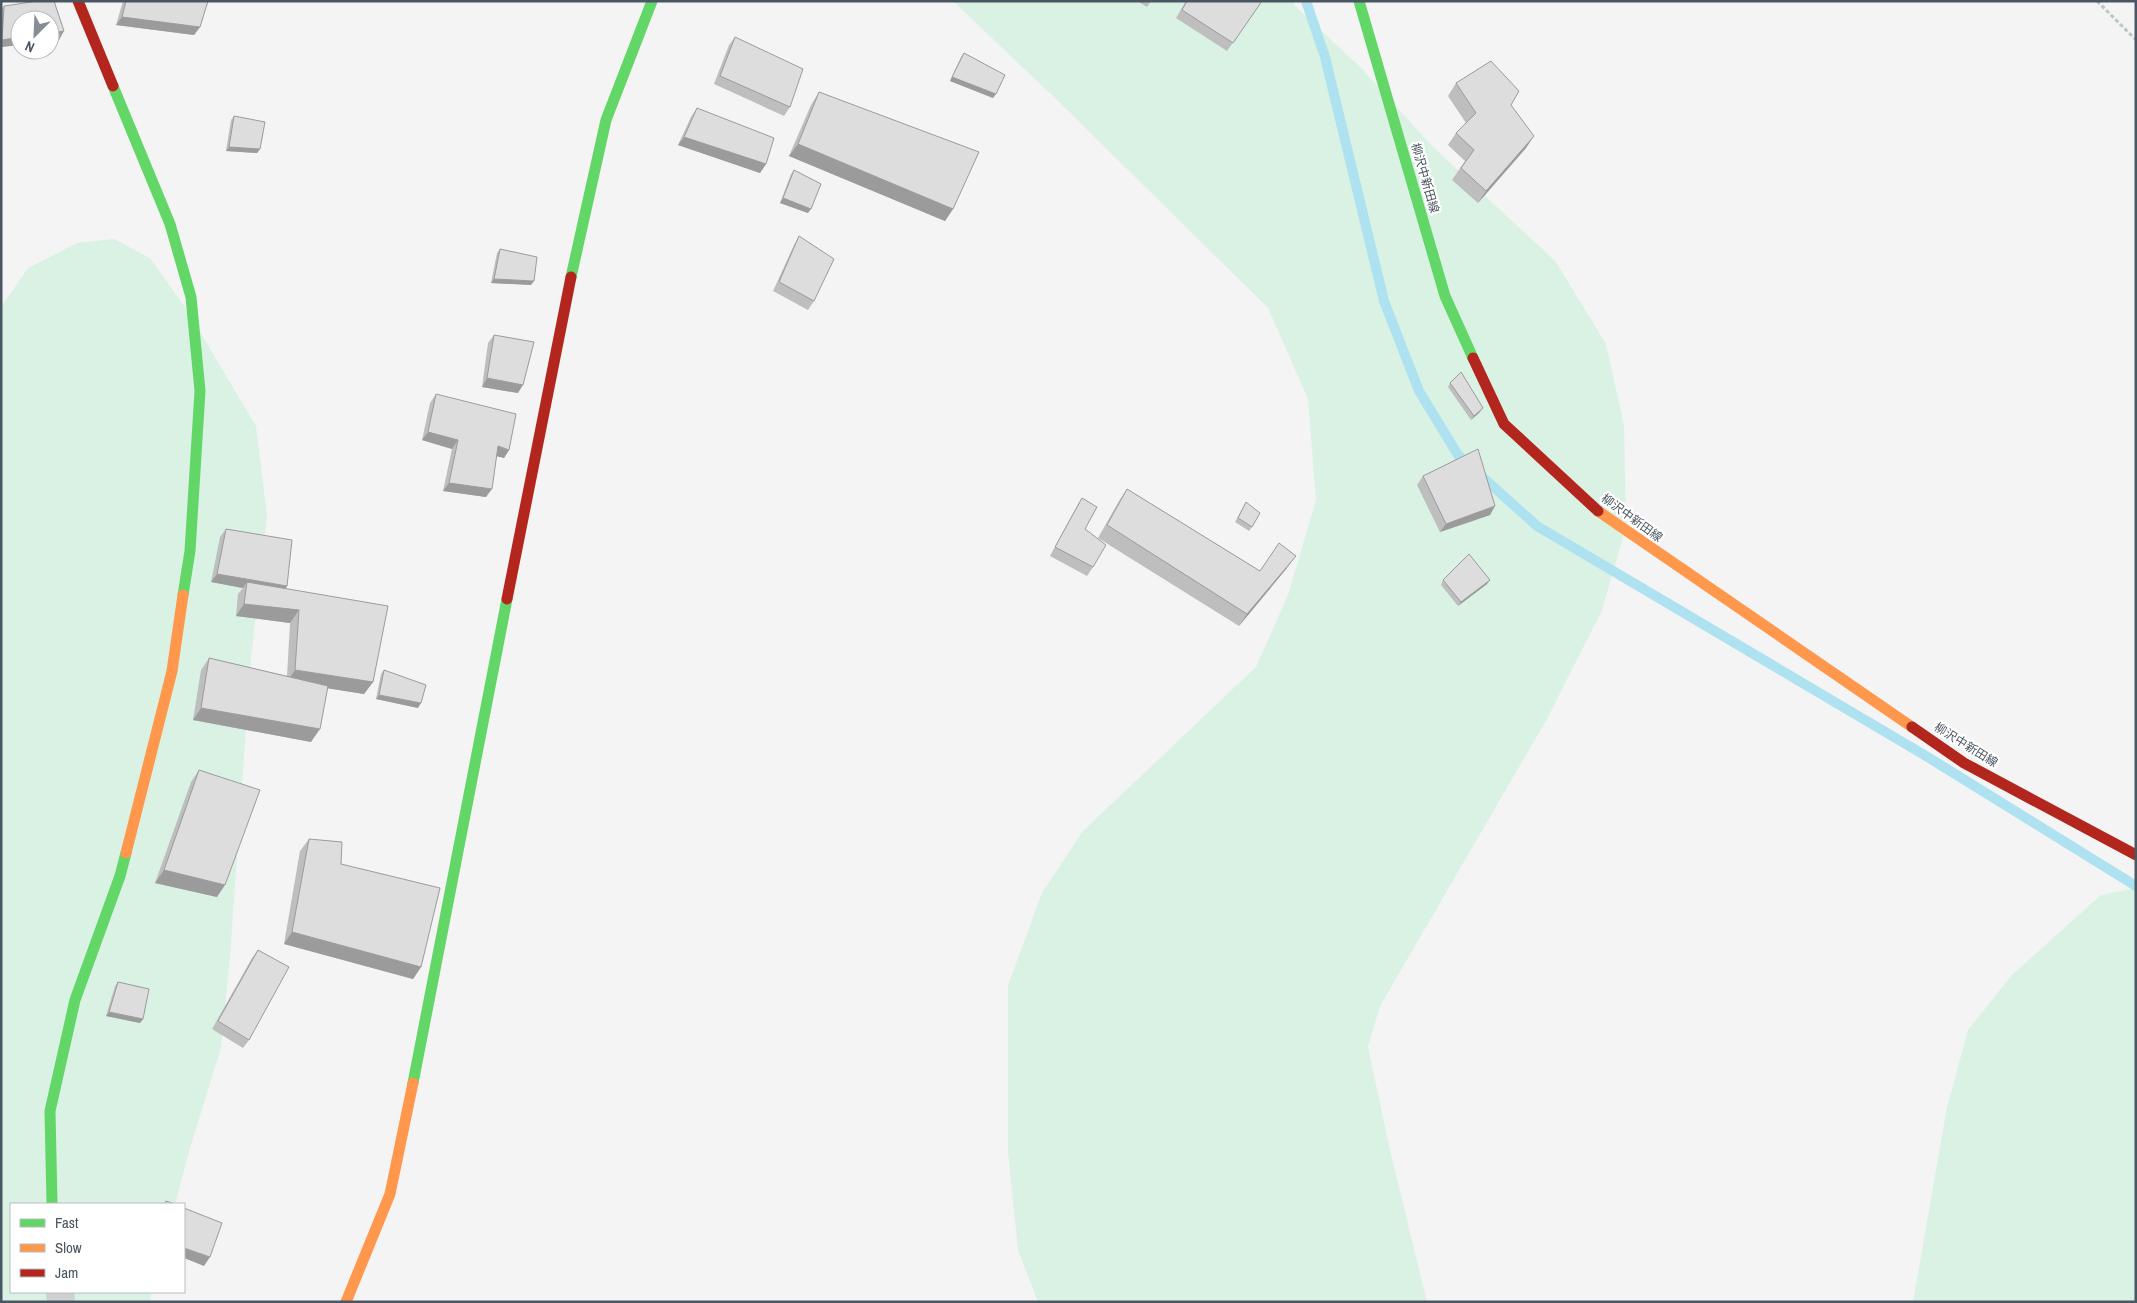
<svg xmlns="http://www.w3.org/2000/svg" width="2137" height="1303" viewBox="0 0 2137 1303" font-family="'Archivo Narrow','Noto Sans JP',sans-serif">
<rect width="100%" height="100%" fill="#f4f4f4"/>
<g fill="#d9f2e3">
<path d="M953,1H1293L1295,6L1361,68L1433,147L1556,262L1606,344L1624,425L1626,527L1602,610L1547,719L1380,1006L1368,1047L1390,1150L1427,1302H1038L1018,1250L1008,1152V985L1042,893L1083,831L1256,667L1288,595L1316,500L1308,399L1268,308L1059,102Z"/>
<path d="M114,239L150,258L187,310L256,426L267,516L251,658L230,956L221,1048L190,1148L175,1204H11V1292H152L149,1302H1V307L28,268L77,243Z"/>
<path d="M2136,888V1302H1913L1947,1107L1968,1030L2012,975L2101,895Z"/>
</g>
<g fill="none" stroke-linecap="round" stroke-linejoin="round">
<path stroke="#aee2f0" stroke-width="10" d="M1306,1L1325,57L1384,301L1419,391L1458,455L1537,526L1926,756L2136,886"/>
<path stroke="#bcc7c4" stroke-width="3" stroke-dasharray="4 2.5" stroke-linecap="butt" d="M2097,1L2136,40"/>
<path stroke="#ced0d2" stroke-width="28" d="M60,1292L61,1302"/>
<g stroke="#63d668" stroke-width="11">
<path d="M1359,1L1445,296L1473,358"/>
<path d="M113,86L170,224L191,297L200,391L190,551L183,595"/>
<path d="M571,277L606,120L652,1"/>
<path d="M413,1083L507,599"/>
<path d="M52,1204L50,1111L75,1000L120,876L126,853"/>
</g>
<g stroke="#ff974d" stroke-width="11">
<path d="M1598,511L1912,727"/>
<path d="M126,853L172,671L183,595"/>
<path d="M346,1302L390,1194L413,1083"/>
</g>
<g stroke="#b3261e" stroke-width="11">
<path d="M78,1L113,86"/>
<path d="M1473,358L1504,424L1598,511"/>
<path d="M507,599L571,277"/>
<path d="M1912,727L1964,763L2136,855"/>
</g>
</g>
<g fill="#bebebf">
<path d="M123,1H208L200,27L194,35L116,25Z"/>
<path d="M1137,1H1151L1147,7Z"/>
<path d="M1186,1H1262L1227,51L1176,18Z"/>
<path d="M4,6L59,40L20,20V45L1,47V9Z"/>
<path d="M735,37L790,107L784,116L714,84L729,45Z"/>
<path d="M964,53L993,98L950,81L961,57Z"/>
<path d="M1456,83L1511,105L1526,148L1478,203L1452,180L1465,161L1448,145L1456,133L1466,123L1448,96Z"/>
<path d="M819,92L953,209L945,221L789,156L811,105Z"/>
<path d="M697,108L766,164L760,173L678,145L691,117Z"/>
<path d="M234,116L260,149L257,153L226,151L231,120Z"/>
<path d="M794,170L808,213L780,203L791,174Z"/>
<path d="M799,236L814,301L808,310L773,291L794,245Z"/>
<path d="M500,249L531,285L491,283L497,253Z"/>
<path d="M494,335L518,393L482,387L488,343Z"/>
<path d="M1450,383L1480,412L1471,420L1448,387Z"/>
<path d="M436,394L509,450L504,458L497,456L486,497L443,491L452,449L422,440L430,403Z"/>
<path d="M1423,476L1490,515L1440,532L1417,485Z"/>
<path d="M1127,489L1260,571L1287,568L1239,626L1098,538L1119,501Z"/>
<path d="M1082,498L1085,529L1093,567L1087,576L1050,556L1077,506Z"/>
<path d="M1246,502L1252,527L1249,531L1235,522Z"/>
<path d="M226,529L287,586L286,589L373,682L364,694L328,688L311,742L193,720L201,670L209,658L287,676L290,623L236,616L238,594L243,588L211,582L220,537Z"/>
<path d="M1443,580L1487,584L1458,606L1441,585Z"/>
<path d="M384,670L418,708L376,699L381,674Z"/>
<path d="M199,770L217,897L155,883L191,782Z"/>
<path d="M309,839L341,864L421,967L413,979L284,944L300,851Z"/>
<path d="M258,950L249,1040L243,1048L212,1029L252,958Z"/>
<path d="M118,982L143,1019L140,1023L106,1016L115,986Z"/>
</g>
<g fill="#9b9b9b">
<path d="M122,17L200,27L194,35L116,25Z"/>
<path d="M64,31L59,40L50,41V33Z"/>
<path d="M20,37V45L1,47L2,40Z"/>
<path d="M952,77L996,94L993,98L950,81Z"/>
<path d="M1534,136L1526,148L1478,203L1486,191Z"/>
<path d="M684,137L766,164L760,173L678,145Z"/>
<path d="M798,144L953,209L945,221L789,156Z"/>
<path d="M229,147L260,149L257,153L226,151Z"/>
<path d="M783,198L811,209L808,213L780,203Z"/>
<path d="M494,279L534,281L531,285L491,283Z"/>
<path d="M487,378L523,385L518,393L482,387Z"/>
<path d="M1483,408L1480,412L1471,420L1474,416Z"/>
<path d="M428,432L458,440L452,449L422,440Z"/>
<path d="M498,446L509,450L504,458L492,455Z"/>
<path d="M449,483L492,489L486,497L443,491Z"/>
<path d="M1495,506L1490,515L1440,532L1446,524Z"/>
<path d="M1296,556L1287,568L1239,626L1247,614Z"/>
<path d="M217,574L287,586L282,595L247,582L243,588L211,582Z"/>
<path d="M1490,580L1487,584L1458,606L1461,602Z"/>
<path d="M244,604L299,610L290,623L236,616Z"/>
<path d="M295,670L373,682L364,694L287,682Z"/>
<path d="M379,695L421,703L418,708L376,699Z"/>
<path d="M201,708L320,729L311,742L193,720Z"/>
<path d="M164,870L225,885L217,897L155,883Z"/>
<path d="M292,932L421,967L413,979L284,944Z"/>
<path d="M109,1012L143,1019L140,1023L106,1016Z"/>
<path d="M184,1248L210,1257L204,1266L184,1258Z"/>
</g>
<g fill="#ddddde" stroke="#9b9b9b">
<path d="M38,1H54L64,31L50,33V20H20V37L2,40L4,6Z"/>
<path d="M126,1H208L200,27L122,17Z"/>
<path d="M1187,1H1262L1233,43L1182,10Z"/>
<path d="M735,37L803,69L790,107L720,76Z"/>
<path d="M964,53L1005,75L996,94L952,77Z"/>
<path d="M1491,61L1519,91L1511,105L1534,136L1486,191L1461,168L1474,150L1456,133L1476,113L1456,83Z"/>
<path d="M819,92L979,152L953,209L798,144Z"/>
<path d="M697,108L774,138L766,164L684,137Z"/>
<path d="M234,116L265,122L260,149L229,147Z"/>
<path d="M794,170L821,184L811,209L783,198Z"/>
<path d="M799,236L834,259L814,301L779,282Z"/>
<path d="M500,249L537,257L534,281L494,279Z"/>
<path d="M494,335L534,342L523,385L487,378Z"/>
<path d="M1461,372L1483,408L1474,416L1450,383Z"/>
<path d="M436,394L516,414L509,450L498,446L492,489L449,483L458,440L428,432Z"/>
<path d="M1478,449L1495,506L1446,524L1423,476Z"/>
<path d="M1127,489L1260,571L1279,543L1296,556L1247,614L1107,525Z"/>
<path d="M1082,498L1097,507L1085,529L1106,545L1093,567L1055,547Z"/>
<path d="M1246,502L1260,513L1252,527L1238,518Z"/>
<path d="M226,529L292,540L287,586L217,574Z"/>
<path d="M1469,554L1490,580L1461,602L1443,580Z"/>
<path d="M247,582L388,606L373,682L295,670L299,610L244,604Z"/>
<path d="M209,658L328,686L320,729L201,708Z"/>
<path d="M384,670L426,685L421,703L379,695Z"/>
<path d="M199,770L260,790L225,885L164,870Z"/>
<path d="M309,839L342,842L341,864L440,888L421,967L292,932Z"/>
<path d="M258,950L289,967L249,1040L218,1021Z"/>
<path d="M118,982L149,989L143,1019L109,1012Z"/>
<path d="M166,1201L175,1204H164Z"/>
<path d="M184,1208L222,1223L210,1257L184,1248Z"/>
</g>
<g text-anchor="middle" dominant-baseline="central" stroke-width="4.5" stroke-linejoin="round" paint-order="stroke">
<g font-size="12" fill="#4a5661" stroke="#fff">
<text transform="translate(1425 178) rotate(74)">柳沢中新田線</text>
<text transform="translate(1632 518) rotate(36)">柳沢中新田線</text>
<text transform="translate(1966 745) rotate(32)">柳沢中新田線</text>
</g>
</g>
<rect width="2137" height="1303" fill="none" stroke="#4a5661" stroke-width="5"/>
<rect x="10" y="1203" width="175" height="90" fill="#ffffff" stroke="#b7bbc0"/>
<rect x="20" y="1219" width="25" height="8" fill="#63d668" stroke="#b7bbc0"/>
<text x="55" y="1228" font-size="15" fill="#4a5661">Fast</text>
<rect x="20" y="1244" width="25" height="8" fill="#ff974d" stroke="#b7bbc0"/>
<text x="55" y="1253" font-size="15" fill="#4a5661">Slow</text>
<rect x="20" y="1269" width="25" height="8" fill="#b3261e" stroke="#b7bbc0"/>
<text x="55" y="1278" font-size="15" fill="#4a5661">Jam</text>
<g transform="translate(35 35) rotate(204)"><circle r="24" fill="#ffffff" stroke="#b7bbc0"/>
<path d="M0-4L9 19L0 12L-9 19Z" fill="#868d94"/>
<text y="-8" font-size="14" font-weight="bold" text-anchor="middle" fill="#4a5661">N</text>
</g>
</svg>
